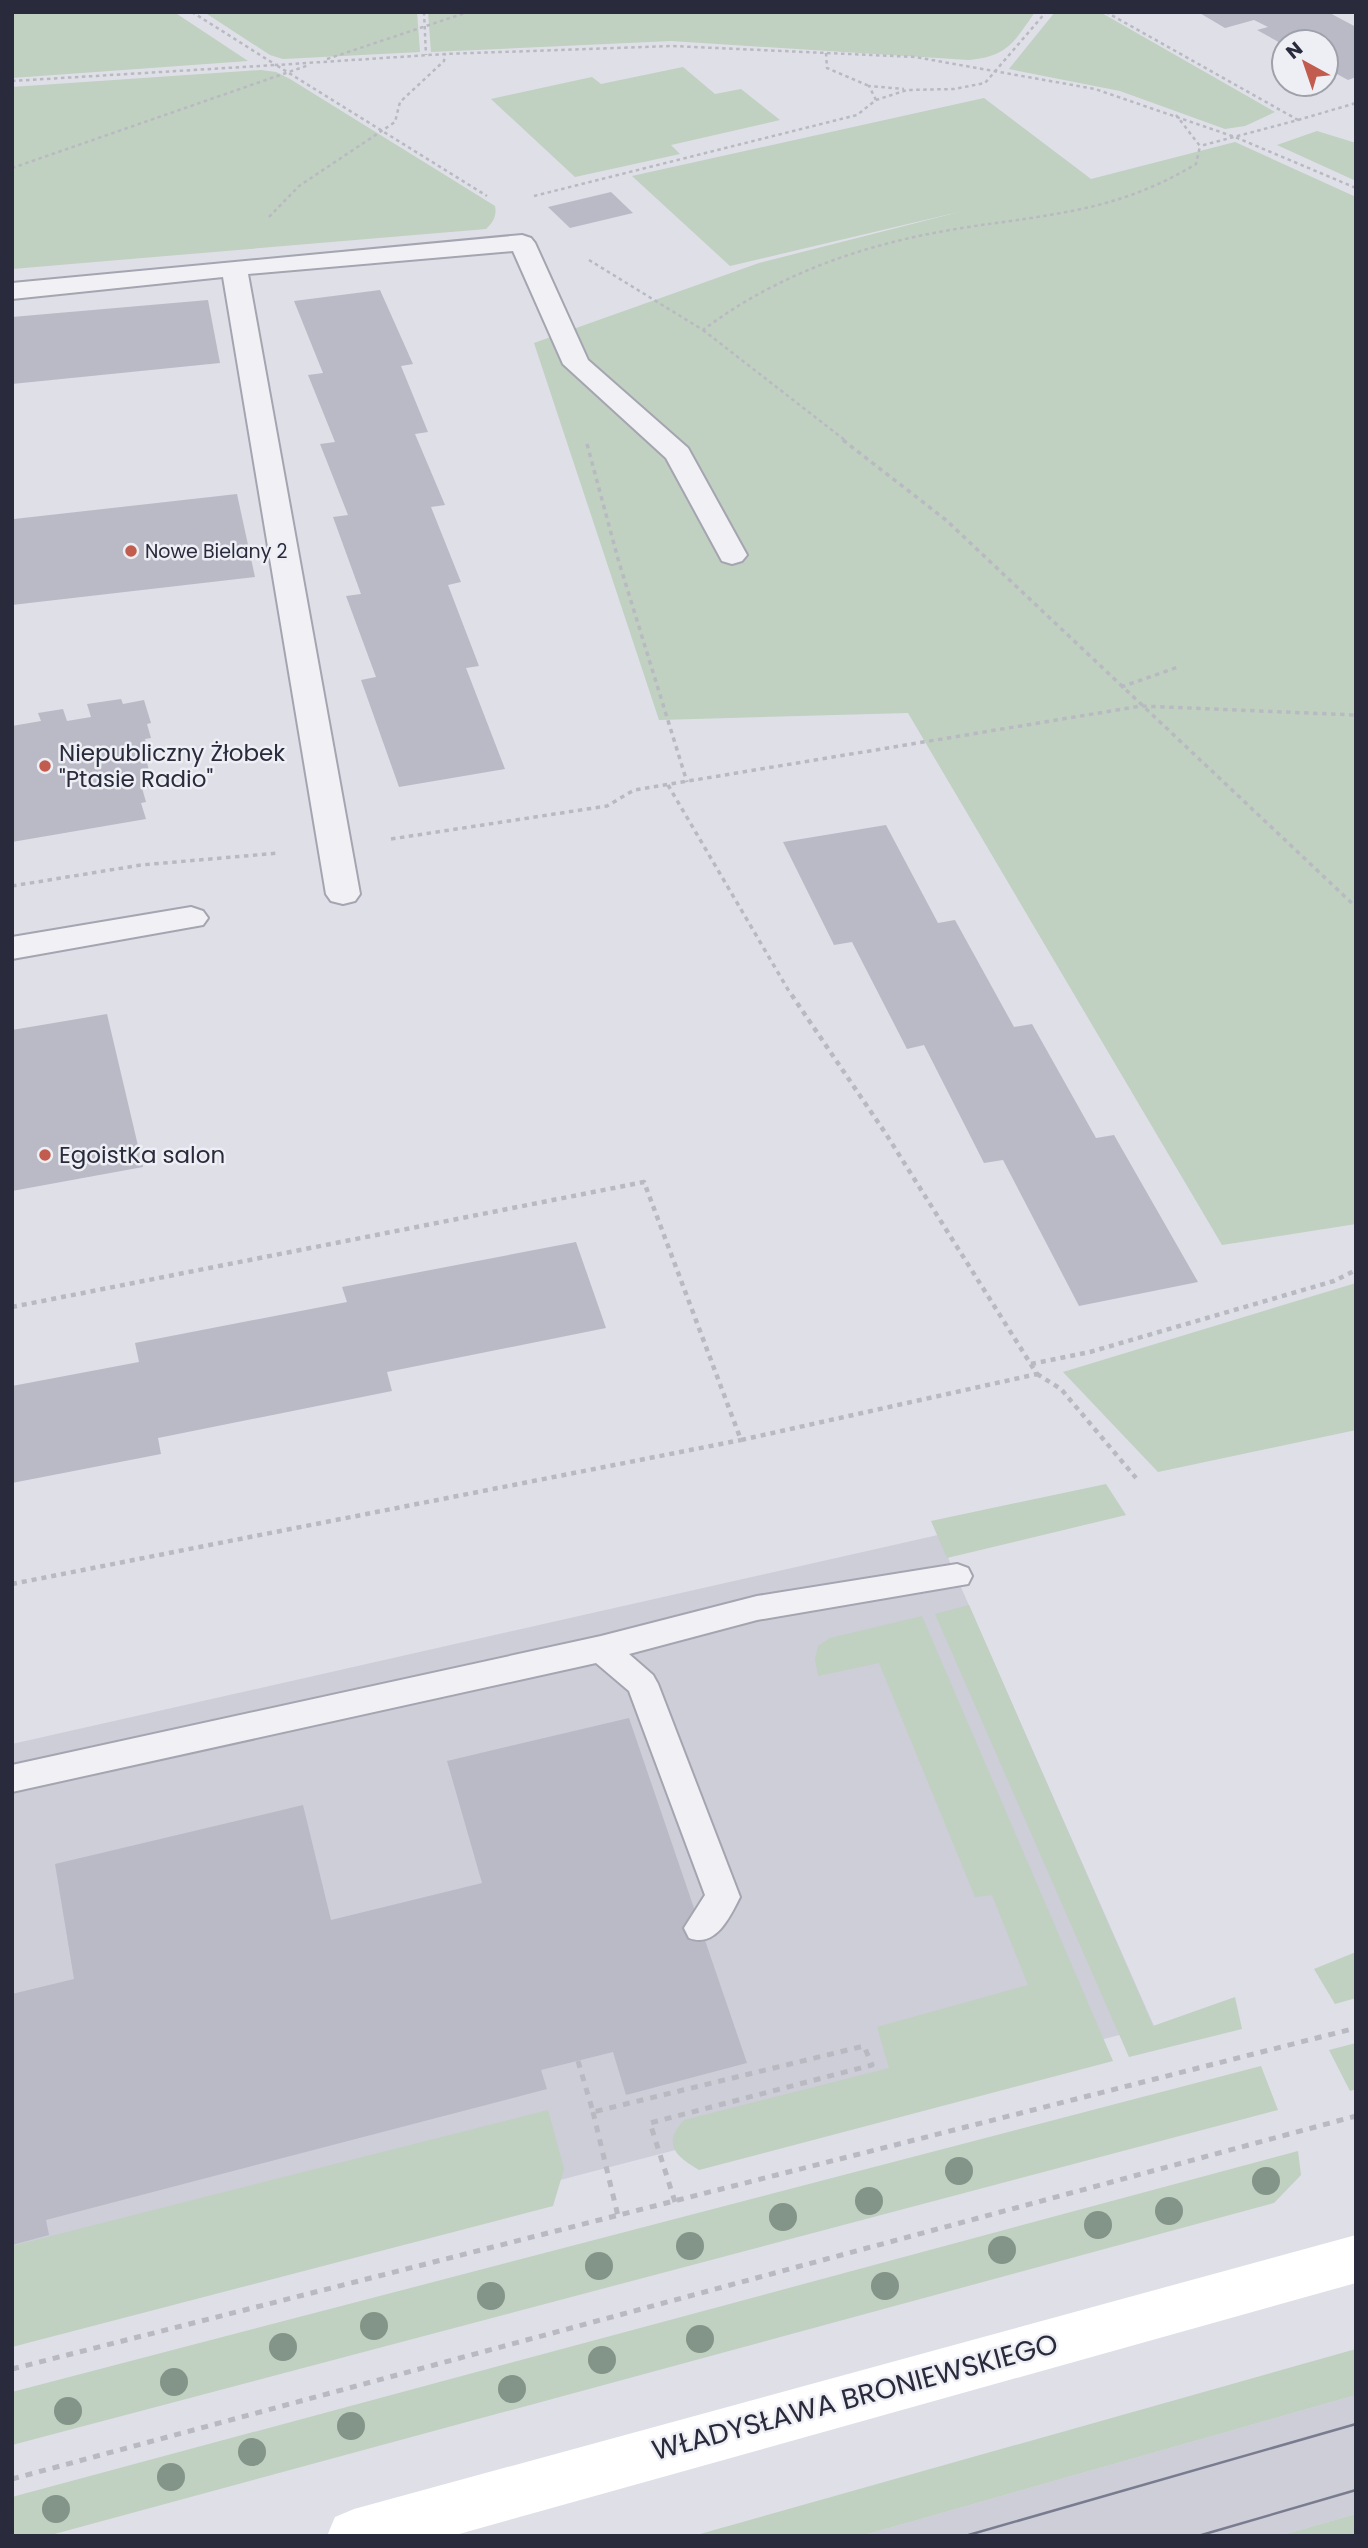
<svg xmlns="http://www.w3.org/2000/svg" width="1368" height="2548" viewBox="0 0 1368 2548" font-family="Poppins,sans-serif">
<rect width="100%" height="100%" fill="#dedfe7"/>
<g fill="#cdced8">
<path d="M938,1535L1154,2026L12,2322V1744Z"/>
<path d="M1356,2395V2514L1279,2536H861Z"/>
</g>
<g fill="#c0d0c1">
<path d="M12,12H174L248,61L12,78Z"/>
<path d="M204,12H417L420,52L283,59L270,55Z"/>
<path d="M428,12H1035C1014,42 1008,56 969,60L671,41L431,52Z"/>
<path d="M1055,12H1100L1275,112L1245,126L1225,129L1120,91L1009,69Z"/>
<path d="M683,67L715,94L741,89L780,120L671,145L680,154L575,177L491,99L592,77L601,84Z"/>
<path d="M261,70L276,72L290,79L495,206C497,216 493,222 486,229L12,269V87Z"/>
<path d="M984,98L1091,179L1235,142L1356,197V1224L1222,1245L908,713L659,720L534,343L759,263L963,211L730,266L632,176Z"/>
<path d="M1317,131L1356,143V181L1277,145Z"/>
<path d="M1356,1283V1430L1158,1472L1063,1372Z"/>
<path d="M1106,1484L1126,1515L947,1558L931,1521Z"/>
<path d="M969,1605L1153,2026L1235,1997L1242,2029L1129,2057L935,1614Z"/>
<path d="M922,1616L1113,2061L699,2170C675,2156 662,2144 684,2120L889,2068L877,2027L1028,1985L992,1895L975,1897L879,1663L818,1676L815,1659L818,1646L830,1638Z"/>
<path d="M1356,1952V1998L1335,2004L1314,1969Z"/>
<path d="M1356,2043V2089L1350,2091L1329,2050Z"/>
<path d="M1261,2066L1278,2110L12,2445V2392Z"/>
<path d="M548,2110L564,2169L553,2206L12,2347V2246Z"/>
<path d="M1298,2151L1301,2175L1274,2203L47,2536H12V2497Z"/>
<path d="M1356,2349V2395L861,2536H693Z"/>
<path d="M1356,2514V2536H1279Z"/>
</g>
<g fill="#b9bac6">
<path d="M1198,12H1328L1356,27V77L1348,80L1326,68V42H1284V45L1257,30L1268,27L1254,20L1225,28Z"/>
<path d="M611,192L633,213L570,228L548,207Z"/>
<path d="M380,290L413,364L401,366L428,432L415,434L445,505L431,507L461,582L448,585L479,666L466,668L505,769L399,787L361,680L376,677L346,596L361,594L333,517L348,515L320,444L335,442L308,375L323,373L294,301Z"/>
<path d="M208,300L220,363L12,384V317Z"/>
<path d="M237,494L255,577L12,605L14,519Z"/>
<path d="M121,699L123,704L144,700L151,723L147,724L151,738L145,739L150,758H146L149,771L143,772L148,788H142L146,802L141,803L146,819L12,842V726L41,721L38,713L63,709L67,721L91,717L87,704Z"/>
<path d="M886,825L938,923L955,920L1014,1027L1032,1024L1096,1138L1114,1135L1198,1282L1079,1306L1003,1160L984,1163L924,1045L907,1049L852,942L834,945L783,842Z"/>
<path d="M107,1014L143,1167L12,1191V1030Z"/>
<path d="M576,1242L606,1328L387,1372L392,1391L158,1438L161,1454L12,1483V1386L139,1362L135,1343L347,1302L342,1287Z"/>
<path d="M629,1718L747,2063L626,2095L613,2052L541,2070L547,2089L46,2220L49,2235L12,2245V1994L74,1979L55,1864L303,1805L331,1920L482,1883L447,1761Z"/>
</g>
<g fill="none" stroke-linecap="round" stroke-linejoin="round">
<g stroke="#a4a5b0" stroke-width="4">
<path id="lane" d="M957,1564L968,1568L972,1576L968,1584L757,1620L629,1654L653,1675L658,1684L740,1897C729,1919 715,1948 689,1938L684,1928L705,1895L629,1691L596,1663L12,1792V1765L601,1636L757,1596Z"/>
</g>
<g stroke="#a4a5b0" stroke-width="4">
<g id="street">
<path d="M522,235L531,238L535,243L588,360L688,448L747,555L742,561L732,564L722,561L666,458L563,364L513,251L248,274L360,894L355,901L343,904L331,901L326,894L223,277L12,299V283Z"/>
<path d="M191,907L203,911L208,918L203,925L12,959V937Z"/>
</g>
</g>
<g stroke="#b9bac1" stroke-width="2.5" stroke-dasharray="3.5 3.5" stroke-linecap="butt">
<path d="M192,12L276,65L445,54L672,46L915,57L1095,89L1235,137L1356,188"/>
<path d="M424,12L426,55"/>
<path d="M1106,12L1298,120L1200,146"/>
<path d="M826,53L827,68L869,86"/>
<path d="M327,59L468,12"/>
<path d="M12,81L276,65L487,196"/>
<path d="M876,100L869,86L904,89"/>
<path d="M1298,120L1356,103"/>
<path d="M12,168L309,65"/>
<path d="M534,196L857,115L876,100L907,90L954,89L985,83L1046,12"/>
<path d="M269,217L299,186L395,122L400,102L444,61L445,54"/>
<path d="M589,260L703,330C780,272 868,243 962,228C1051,214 1116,212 1196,164L1200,146L1176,115"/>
<path d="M703,330L846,441"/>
</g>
<g stroke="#b9bac1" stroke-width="3.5" stroke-dasharray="4.5 4.5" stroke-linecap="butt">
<path d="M843,440L946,520L1356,907"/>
<path d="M587,444L618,559L687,782"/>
<path d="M1121,687L1178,667"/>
<path d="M668,785L790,993"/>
<path d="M391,839L607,806L634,790L1141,706L1356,715"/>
<path d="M12,886L141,865L279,853"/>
</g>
<g stroke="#b9bac1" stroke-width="4.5" stroke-dasharray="5 5" stroke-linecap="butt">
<path d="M12,1307L644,1182L741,1440L1037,1374L886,1134L789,991"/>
<path d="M1031,1364L1090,1352L1334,1281L1356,1270"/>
<path d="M1037,1374L1061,1389L1136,1478"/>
<path d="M12,1584L741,1440"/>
</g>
<g stroke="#b9bac1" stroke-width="5" stroke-dasharray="7 7" stroke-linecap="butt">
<path d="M578,2061L593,2112L864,2046L872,2065L650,2123L675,2202"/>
<path d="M593,2112L618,2216"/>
<path d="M12,2369L1356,2028"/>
<path d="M12,2479L1356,2116"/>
</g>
<use href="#lane" fill="#f1f1f5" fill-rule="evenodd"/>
<use href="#street" fill="#f1f1f5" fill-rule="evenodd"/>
<path fill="#fff" fill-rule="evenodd" d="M1356,2235V2283L452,2536H327L335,2517L354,2509Z"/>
<g stroke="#797c8f" stroke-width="2.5">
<path d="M965,2536L1356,2424"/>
<path d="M1198,2536L1356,2490"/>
</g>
</g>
<g fill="#839488">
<circle cx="959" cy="2171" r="14"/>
<circle cx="1266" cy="2181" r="14"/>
<circle cx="869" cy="2201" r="14"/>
<circle cx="1169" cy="2211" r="14"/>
<circle cx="783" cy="2217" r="14"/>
<circle cx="1098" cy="2225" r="14"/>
<circle cx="690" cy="2246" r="14"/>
<circle cx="1002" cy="2250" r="14"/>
<circle cx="599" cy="2266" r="14"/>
<circle cx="885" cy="2286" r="14"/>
<circle cx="491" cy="2296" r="14"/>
<circle cx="374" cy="2326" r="14"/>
<circle cx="700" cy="2339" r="14"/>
<circle cx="283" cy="2347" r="14"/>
<circle cx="602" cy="2360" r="14"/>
<circle cx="174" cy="2382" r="14"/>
<circle cx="512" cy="2389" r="14"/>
<circle cx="68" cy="2411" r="14"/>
<circle cx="351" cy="2426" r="14"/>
<circle cx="252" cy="2452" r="14"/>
<circle cx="171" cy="2477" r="14"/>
<circle cx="56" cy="2509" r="14"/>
</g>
<g fill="#c15c4e" stroke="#eeeff4" stroke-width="2.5">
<circle cx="131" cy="551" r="7"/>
<circle cx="45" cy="766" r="7"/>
<circle cx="45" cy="1155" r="7"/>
</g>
<g text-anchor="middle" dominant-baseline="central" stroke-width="5" stroke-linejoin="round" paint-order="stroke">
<g font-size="19" fill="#292b3c" stroke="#eeeff4" text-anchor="start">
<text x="145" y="551">Nowe Bielany 2</text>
</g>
<g font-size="23" fill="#292b3c" stroke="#eeeff4" text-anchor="start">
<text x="59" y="753">Niepubliczny Żłobek<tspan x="59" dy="26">"Ptasie Radio"</tspan></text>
<text x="59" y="1155">EgoistKa salon</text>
</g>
<g font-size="28" fill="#292b3c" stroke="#eeeff4">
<text transform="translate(855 2397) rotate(-15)">WŁADYSŁAWA BRONIEWSKIEGO</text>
</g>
</g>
<rect width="1368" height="2548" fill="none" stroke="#292b3c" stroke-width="28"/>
<g transform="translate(1305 63) rotate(320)"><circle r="33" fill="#eeeff4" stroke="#9fa1aa" stroke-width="2"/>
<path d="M0-5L12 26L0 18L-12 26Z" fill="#c15c4e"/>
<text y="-10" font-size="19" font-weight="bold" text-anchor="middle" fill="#292b3c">N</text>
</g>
</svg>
